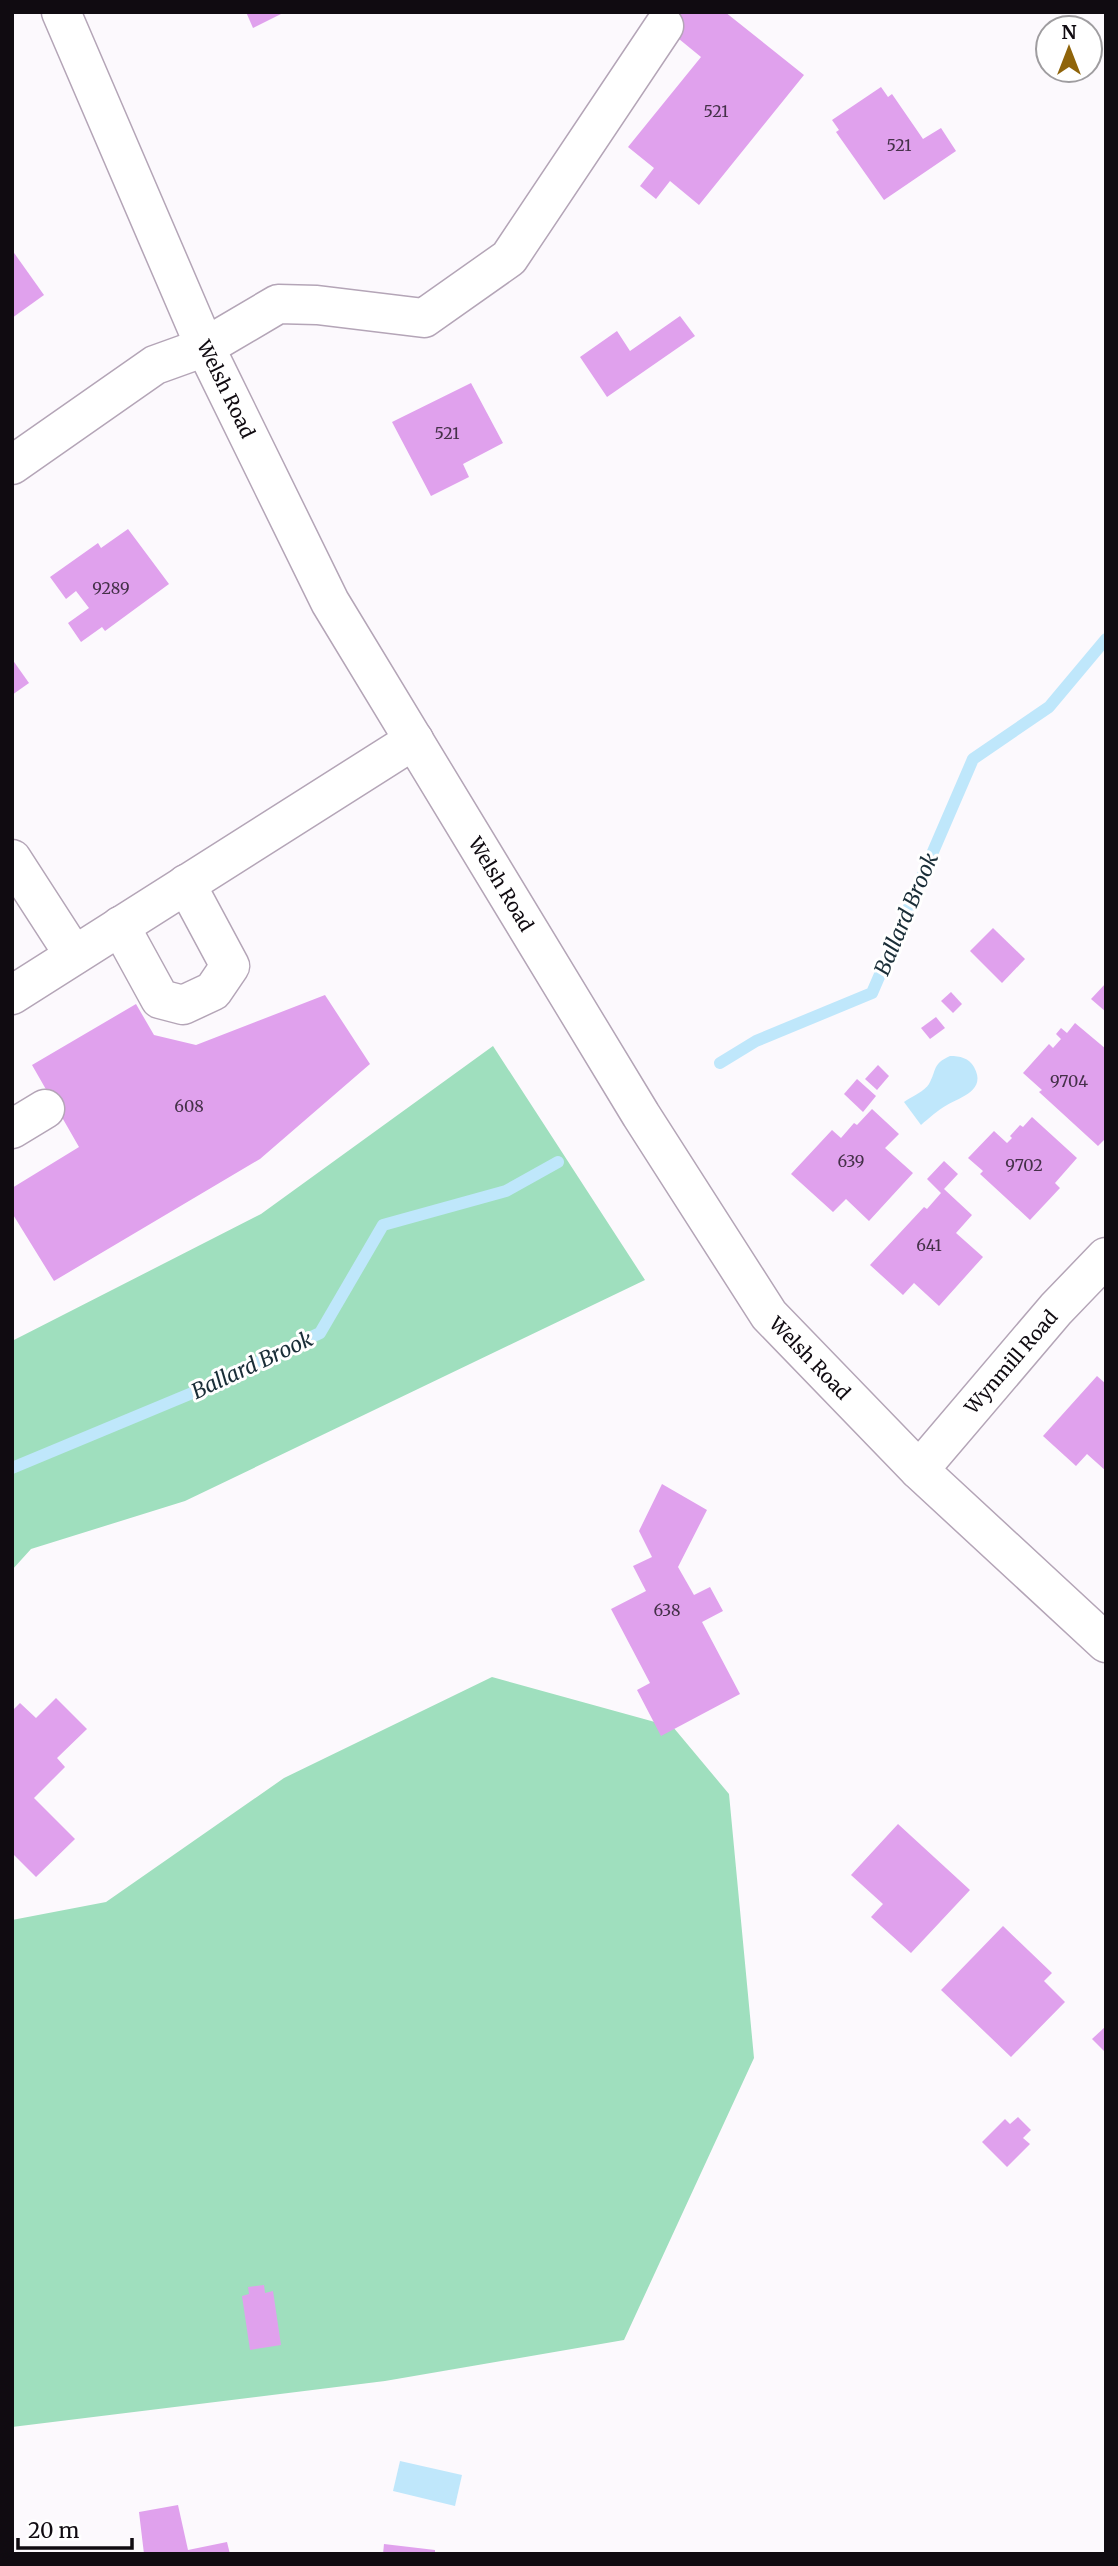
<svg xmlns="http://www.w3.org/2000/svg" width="1118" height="2566" viewBox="0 0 1118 2566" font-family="Merriweather,serif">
<rect width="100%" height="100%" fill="#fcf9fd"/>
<g fill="#9fdfbe">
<path d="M493,1046L645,1280L185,1501L31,1549L12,1570V1341L261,1214Z"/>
<path d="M492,1677L673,1727L729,1794L754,2058L624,2340L385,2381L12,2427V1920L106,1902L284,1778Z"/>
</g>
<g fill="#bfe7fb">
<path d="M950,1056C960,1056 969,1058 974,1067C987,1090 961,1097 947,1105C938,1110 929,1118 921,1125L904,1102C911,1097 925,1091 929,1084C937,1070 932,1064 950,1056Z"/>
<path d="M400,2461L462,2475L455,2506L393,2491Z"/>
</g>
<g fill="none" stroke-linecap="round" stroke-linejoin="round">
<g stroke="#bfe7fb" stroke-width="12">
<path d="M720,1063L756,1041L872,993L973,759L1049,707L1106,639"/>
<path d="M12,1468L209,1386L320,1333L383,1225L506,1191L558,1162"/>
</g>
</g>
<g fill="#e0a1ed">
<path d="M246,12H285L253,28Z"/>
<path d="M646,12H725L804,75L699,205L670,181L656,199L640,186L654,168L628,147L701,57Z"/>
<path d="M881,87L888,97L892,94L923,139L941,128L956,151L884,200L836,132L839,130L832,120Z"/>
<path d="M12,250L44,295L12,318Z"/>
<path d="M680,316L695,336L607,397L580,357L617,331L630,351Z"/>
<path d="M471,383L503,443L463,464L469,477L431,496L392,422Z"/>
<path d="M128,529L169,584L105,631L102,627L81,642L68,623L89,608L76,591L66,599L50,577L98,543L101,548Z"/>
<path d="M12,659L29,683L12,695Z"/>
<path d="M993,928L1025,959L1002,983L970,951Z"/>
<path d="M1106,983V1012L1091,999Z"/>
<path d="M951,992L962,1004L953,1013L941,1001Z"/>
<path d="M325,995L370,1064L260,1159L54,1281L12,1213V1188L79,1147L32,1065L136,1004L154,1035L196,1045Z"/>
<path d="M936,1017L945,1028L930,1039L921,1028Z"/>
<path d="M1075,1023L1106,1049V1138L1098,1146L1039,1092L1042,1090L1023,1073L1049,1044L1053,1048L1061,1039L1056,1034L1061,1028L1067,1033Z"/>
<path d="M878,1065L889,1076L877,1090L865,1079Z"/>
<path d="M857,1079L876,1096L863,1112L844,1094Z"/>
<path d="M872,1109L899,1134L885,1148L913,1173L869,1221L846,1199L833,1212L791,1174L832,1130L841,1138L854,1123L857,1125Z"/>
<path d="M1032,1117L1077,1158L1055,1183L1060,1188L1030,1220L980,1174L983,1171L968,1158L994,1131L1007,1143L1012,1138L1010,1136L1020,1125L1023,1127Z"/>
<path d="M944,1161L958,1174L944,1189L972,1215L956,1233L983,1257L939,1306L914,1283L903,1295L870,1265L924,1207L927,1209L941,1193L927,1179Z"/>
<path d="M1097,1376L1106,1384V1471L1087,1454L1076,1466L1043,1436Z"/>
<path d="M662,1484L707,1510L678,1567L694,1595L710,1587L723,1611L702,1622L740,1694L661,1736L637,1690L650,1683L611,1609L646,1591L633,1566L652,1557L639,1531Z"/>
<path d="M56,1698L87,1729L57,1758L65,1767L34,1798L75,1839L36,1877L12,1853V1711L20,1703L36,1718Z"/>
<path d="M898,1824L970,1890L911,1953L871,1917L883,1904L851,1875Z"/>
<path d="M1003,1926L1052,1973L1044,1981L1065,2002L1011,2057L941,1990Z"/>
<path d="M1106,2026V2053L1092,2039Z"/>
<path d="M1018,2117L1031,2130L1023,2138L1030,2144L1007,2167L982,2142L1005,2119L1010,2124Z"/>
<path d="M264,2285L265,2293L273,2291L281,2345L250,2350L242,2296L249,2294L248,2287Z"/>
<path d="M178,2505L188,2550L227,2542L230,2554H144L139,2512Z"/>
<path d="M384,2544L435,2550V2554H383Z"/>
</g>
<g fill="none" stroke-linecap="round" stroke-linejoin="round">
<g stroke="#b4a5b7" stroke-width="41">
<g id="minor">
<path d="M12,465L155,365L205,347L278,304L317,305L424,318L509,258L664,26"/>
<path d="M12,859L74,955"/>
<path d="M120,926L160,999L183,1005L213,991L230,966L186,884"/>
<path d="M12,995L414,740"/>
<path d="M12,1129L45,1109"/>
<path d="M919,1470L1056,1309L1106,1257"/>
</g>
</g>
<g stroke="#b4a5b7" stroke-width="41">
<path id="major" d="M61,12L205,347L330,602L641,1115L769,1315L919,1470L1106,1643"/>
</g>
<use href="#minor" stroke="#fff" stroke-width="38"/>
<use href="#major" stroke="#fff" stroke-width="38"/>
</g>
<g text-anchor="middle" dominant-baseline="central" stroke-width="6" stroke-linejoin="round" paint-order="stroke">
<g font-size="16" fill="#443048">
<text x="716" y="111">521</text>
<text x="899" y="145">521</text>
<text x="447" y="433">521</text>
<text x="111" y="588">9289</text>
<text x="1069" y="1081">9704</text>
<text x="189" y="1106">608</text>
<text x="851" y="1161">639</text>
<text x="1024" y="1165">9702</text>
<text x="929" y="1245">641</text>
<text x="667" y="1610">638</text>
</g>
<g font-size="19" fill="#100b11" stroke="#fff">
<text transform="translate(226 389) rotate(64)">Welsh Road</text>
<text transform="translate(501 884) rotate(59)">Welsh Road</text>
<text transform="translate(810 1358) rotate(46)">Welsh Road</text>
<text transform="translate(1011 1362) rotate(-49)">Wynmill Road</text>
</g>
<g font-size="21" font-style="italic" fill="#192d37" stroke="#fff">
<text transform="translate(906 914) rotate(-67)">Ballard Brook</text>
<text transform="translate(252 1365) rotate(-25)">Ballard Brook</text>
</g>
</g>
<rect width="1118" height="2566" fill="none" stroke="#100b11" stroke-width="28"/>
<g transform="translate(1069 49)"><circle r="33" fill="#ffffff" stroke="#9f9da0" stroke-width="2"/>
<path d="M0-5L12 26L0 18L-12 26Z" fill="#8f640a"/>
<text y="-10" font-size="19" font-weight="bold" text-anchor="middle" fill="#100b11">N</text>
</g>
<path d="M18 2538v10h114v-10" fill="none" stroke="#100b11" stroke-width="3.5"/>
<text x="28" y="2538" font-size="21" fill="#100b11" stroke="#ffffff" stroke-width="5" paint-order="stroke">20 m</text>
</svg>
